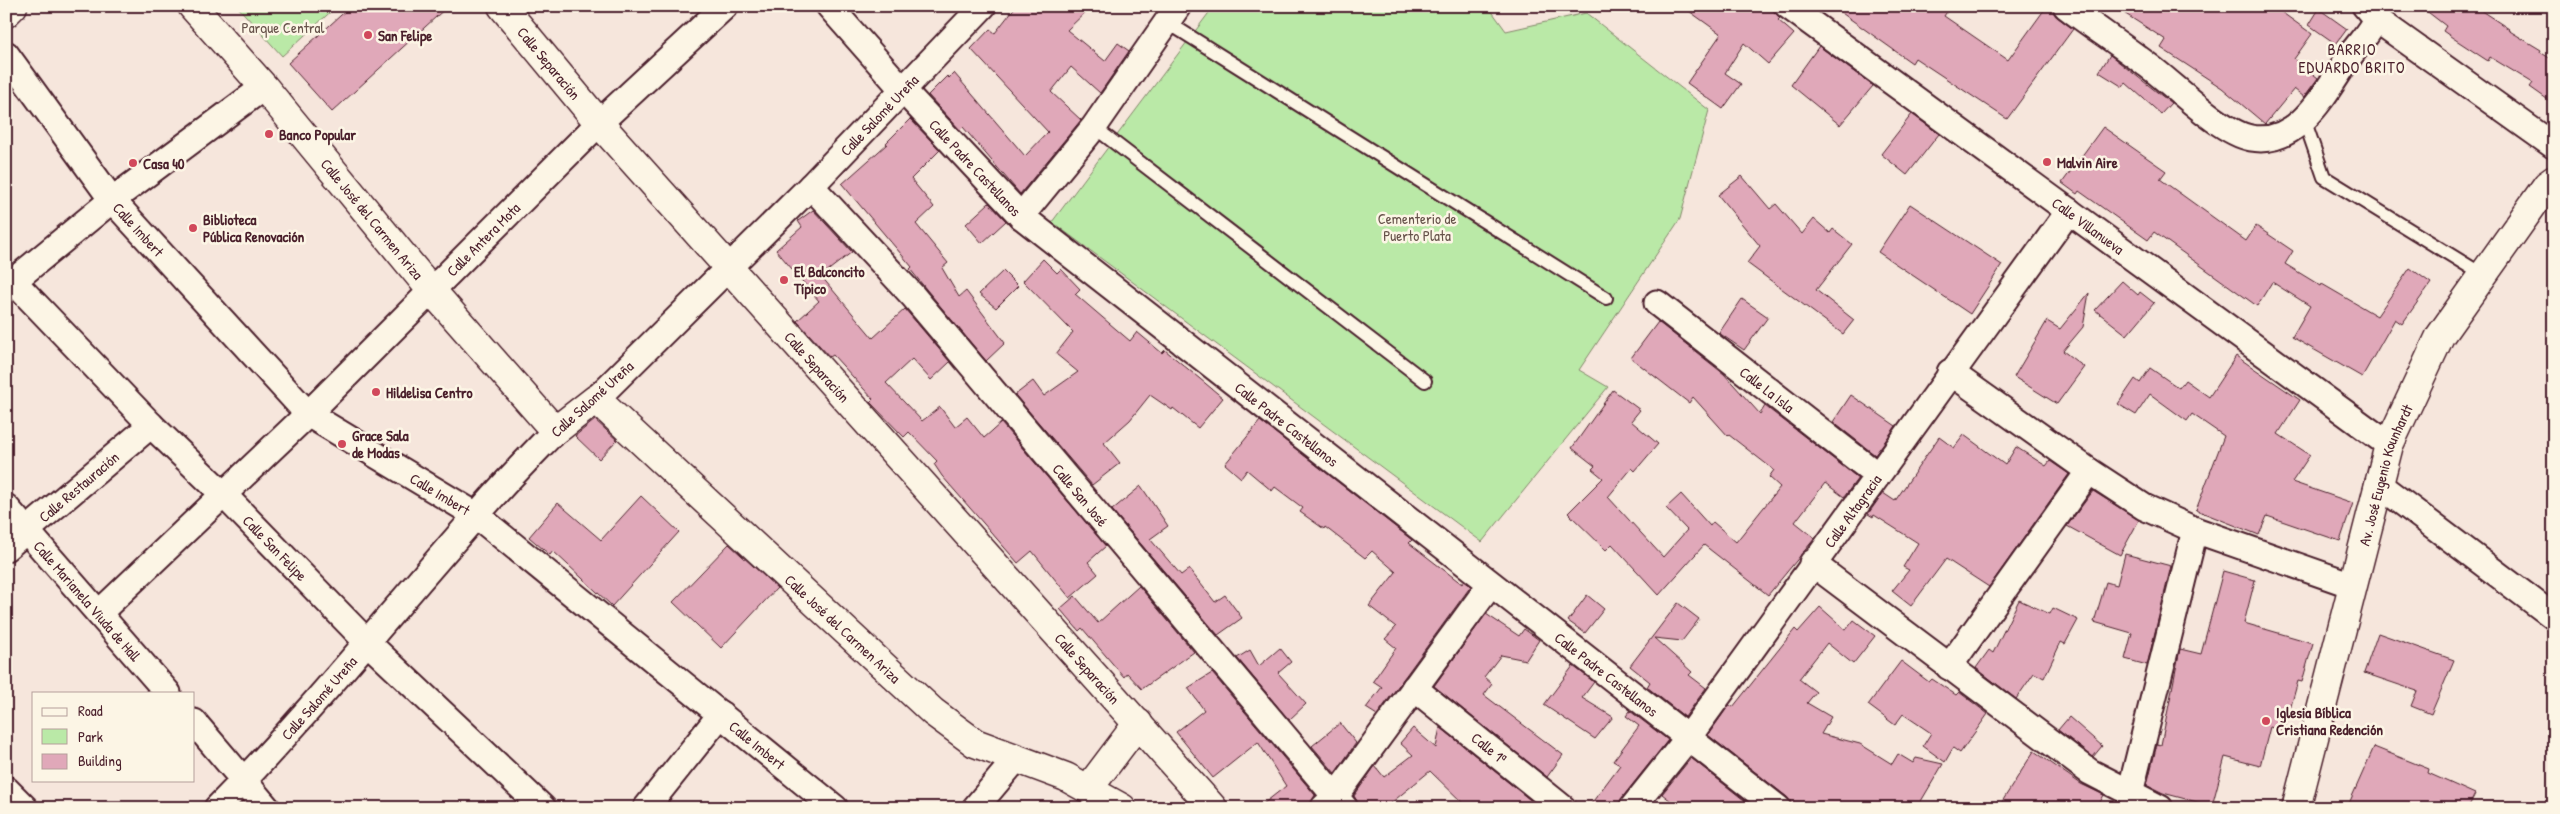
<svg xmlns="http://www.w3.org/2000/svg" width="2560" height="814" viewBox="0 0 2560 814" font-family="'Patrick Hand',sans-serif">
<rect width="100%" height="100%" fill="#f6e6dc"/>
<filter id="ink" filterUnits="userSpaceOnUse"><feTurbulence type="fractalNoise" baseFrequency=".02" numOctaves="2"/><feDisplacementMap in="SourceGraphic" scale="10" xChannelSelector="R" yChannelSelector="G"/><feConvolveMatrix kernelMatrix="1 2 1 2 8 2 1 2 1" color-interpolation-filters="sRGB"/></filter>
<g filter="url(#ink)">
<g fill="#bae9a7" stroke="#828469">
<path d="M237,6H337L282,56Z"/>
<path d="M1214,6H1488L1506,31L1586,13L1709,110L1680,219L1579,370L1608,387L1482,542L1052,222Z"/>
</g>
<g fill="#e0a8b9" stroke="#4a1f2b">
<path d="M351,6H448L332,112L288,63Z"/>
<path d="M1016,6H1092L1067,30L1105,61L1118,43L1129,51L1100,93L1071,67L1051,92L1081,120L1020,194L963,127L960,130L928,95L947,76L949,78L954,73L1025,156L1048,132L971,49L990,29L995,33Z"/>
<path d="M1682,6H1768L1780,18L1778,20L1794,34L1768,64L1744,43L1725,73L1741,84L1723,109L1687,83L1721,34Z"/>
<path d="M1832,6H1951L1944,16L2008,60L2047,6H2052L2057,17L2073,29L2007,119L1915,58L1912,63Z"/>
<path d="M2113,6H2273L2312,34L2294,59L2318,78L2304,97L2294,89L2265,124L2222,88L2161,48L2166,40Z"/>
<path d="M2420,6H2474L2509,29L2508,30L2541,50L2540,52L2554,61V104L2530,87L2533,83L2490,57L2488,61L2453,38L2443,31L2446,26Z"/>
<path d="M2319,9L2347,29L2336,44L2309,25Z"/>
<path d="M1819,46L1873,86L1840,125L1791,85Z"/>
<path d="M2110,55L2171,103L2161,114L2126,83L2123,87L2099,72Z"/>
<path d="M1912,114L1939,134L1907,175L1881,154Z"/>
<path d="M910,119L940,150L911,179L934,207L916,224L948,263L942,268L959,297L966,291L1005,343L986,361L926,289L910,269L912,267L842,184L887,144L886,143Z"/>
<path d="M2103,127L2166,171L2160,179L2246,241L2256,226L2293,251L2285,264L2321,286L2322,284L2377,316L2410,268L2431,283L2402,324L2395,319L2362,377L2292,337L2310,306L2272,282L2257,306L2154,232L2148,240L2079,191L2077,194L2062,183Z"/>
<path d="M1742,176L1770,209L1776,204L1802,234L1814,219L1830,233L1833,229L1852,244L1816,290L1854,320L1843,334L1747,263L1760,246L1718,195Z"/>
<path d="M989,203L1006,221L982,243L966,224Z"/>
<path d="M1910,204L2002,265L1970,314L1878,252Z"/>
<path d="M813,210L852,252L821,276L873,338L905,309L950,362L931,380L912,359L886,383L922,421L940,407L955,427L967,417L984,438L1001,423L1106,546L1088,562L1098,574L1070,598L1032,551L1018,563L942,476L934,464L937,461L909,432L904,437L870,402L873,399L833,355L830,357L797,321L819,301L776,250L802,227L798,221Z"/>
<path d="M1043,259L1057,273L1061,269L1080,289L1075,294L1130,341L1137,332L1162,353L1165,350L1223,398L1198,428L1173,408L1172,410L1150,395L1130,420L1104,443L1120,463L1092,485L1015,395L1033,381L1044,396L1078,372L1056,354L1073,332L1023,281Z"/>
<path d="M1003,271L1018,286L996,308L979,294Z"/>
<path d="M2122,281L2138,295L2140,292L2154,303L2127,335L2095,310Z"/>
<path d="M2089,293L2083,327L2063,351L2084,367L2057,404L2014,377L2047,321L2060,329Z"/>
<path d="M1742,299L1768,317L1744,350L1719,333Z"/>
<path d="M1658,322L1724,374L1760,414L1765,406L1858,478L1844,497L1825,483L1795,522L1815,538L1768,595L1704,545L1659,595L1612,544L1606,550L1568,513L1603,478L1592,469L1595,466L1572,448L1613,390L1640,410L1631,421L1658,444L1635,471L1632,468L1608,497L1663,557L1687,530L1666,508L1681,494L1710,526L1713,522L1736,542L1780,487L1769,477L1774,470L1729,435L1728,436L1693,397L1689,403L1631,358Z"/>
<path d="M2236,356L2300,400L2278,434L2310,455L2292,482L2353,503L2340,541L2267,516L2259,535L2196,510L2224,436L2192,414L2187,421L2150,394L2136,415L2118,404L2135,379L2140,383L2150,368L2179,388L2185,380L2209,397Z"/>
<path d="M1851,395L1896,426L1875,455L1833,422Z"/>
<path d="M595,420L617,440L599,459L575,436Z"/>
<path d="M1260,421L1412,540L1409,543L1462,584L1464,581L1471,586L1377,715L1366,708L1382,687L1373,681L1396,648L1385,639L1396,627L1369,606L1396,572L1372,551L1365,558L1325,527L1324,529L1300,512L1303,508L1275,487L1272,491L1247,470L1241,478L1225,464Z"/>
<path d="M1964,435L2005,465L2016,447L2046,466L2050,461L2069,474L1989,587L1946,559L1911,606L1892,591L1909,570L1903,567L1918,543L1874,515L1873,517L1868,514L1883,493L1895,501L1939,437L1954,448Z"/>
<path d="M1141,486L1168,526L1150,539L1181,575L1189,569L1215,602L1225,595L1242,618L1218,635L1112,510Z"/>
<path d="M2093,491L2139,520L2120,555L2067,526Z"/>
<path d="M641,496L679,532L612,606L553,551L550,555L529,537L558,503L601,540Z"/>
<path d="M729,544L777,588L721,648L673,602Z"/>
<path d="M2125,554L2171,566L2147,665L2125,659L2132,633L2094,622L2106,582L2117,585Z"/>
<path d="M2223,571L2255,580L2244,623L2313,643L2302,682L2298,681L2284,731L2270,727L2260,766L2225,757L2212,806L2163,793L2147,785L2157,744L2161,745L2180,649L2201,654Z"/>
<path d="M1139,586L1194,652L1142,689L1127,673L1124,677L1082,628L1079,631L1060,609L1075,596L1098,623Z"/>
<path d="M1587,595L1604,609L1585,633L1568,621Z"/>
<path d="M2019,600L2050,614L2053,608L2078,620L2065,644L2061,642L2044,678L2034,673L2016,699L1976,668L1989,650L1993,653Z"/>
<path d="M1678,603L1699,619L1682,641L1654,638L1692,672L1689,675L1706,688L1685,717L1647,687L1650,682L1630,666Z"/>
<path d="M1820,607L1846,630L1854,620L1875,636L1853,664L1827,643L1799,679L1816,692L1807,703L1831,717L1821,734L1860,744L1892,764L1898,754L1913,763L1916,758L1943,764L1917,808H1792L1787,797L1708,735L1729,705L1733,707L1795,629L1798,632Z"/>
<path d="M1486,614L1519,636L1524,629L1539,640L1526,660L1501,655L1484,677L1492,684L1484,695L1563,755L1547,777L1434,686Z"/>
<path d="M2378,633L2454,660L2431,714L2411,706L2417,691L2364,673Z"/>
<path d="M1280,648L1291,662L1278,673L1306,704L1289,720L1237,658L1250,650L1259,666Z"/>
<path d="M1901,661L1929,682L1932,679L1956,695L1959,692L1988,714L1960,753L1953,748L1945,762L1923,746L1931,733L1903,714L1895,725L1868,705Z"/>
<path d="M1573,666L1594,682L1582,698L1613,717L1595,739L1544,705Z"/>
<path d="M1212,673L1315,795L1309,808H1258L1286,786L1258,742L1213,778L1176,732L1204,710L1188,688Z"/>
<path d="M1630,711L1668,740L1621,799L1618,808H1588L1620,765L1613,761L1639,726L1626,716Z"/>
<path d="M2069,717L2102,746L2093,757L2058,730Z"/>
<path d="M1340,723L1356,743L1335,773L1312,746Z"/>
<path d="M1440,727L1540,808H1468L1430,771L1385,808H1361L1354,796L1375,766L1384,777L1413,755L1400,743L1413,728L1436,748Z"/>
<path d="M2374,747L2429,769L2428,773L2475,794L2468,808H2347Z"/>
<path d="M2034,751L2081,784L2104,795L2097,808H1998Z"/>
<path d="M1691,758L1754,808H1680L1662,794Z"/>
</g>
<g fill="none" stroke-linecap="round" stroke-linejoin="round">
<g stroke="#4a1f2b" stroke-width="16">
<g id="lane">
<path d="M1167,22L1606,298"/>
<path d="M2304,119L2324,177L2483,275"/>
<path d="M1094,127L1425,381"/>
</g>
</g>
<g stroke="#4a1f2b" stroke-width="29">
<g id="street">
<path id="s1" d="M829,6L903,90L1021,216L1778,808"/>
<path id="s2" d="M1788,6L2389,445"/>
<path d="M2066,6C2092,26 2120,44 2146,64C2173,83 2219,132 2251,138C2301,147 2328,86 2352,53C2361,41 2370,32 2376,19"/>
<path d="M2365,6L2376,19L2554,146"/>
<path id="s3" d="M6,54L112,200L308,414L476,515L835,808"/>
<path id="s4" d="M811,186L913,296L1345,808"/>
<path d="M1021,216L1094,127L1178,6"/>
<path id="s5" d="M13,281L151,425L223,494L367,642L543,808"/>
<path d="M6,287L112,200L264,87"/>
<path id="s6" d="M1657,303L1876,474"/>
<path d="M1950,372L2089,471L2144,507L2195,530L2352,585"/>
<path id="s7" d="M596,399L811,186L983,6"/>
<path d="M2378,484L2554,617"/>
<path id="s8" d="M6,507L168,693"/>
<path id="s9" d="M6,548L151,425"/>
<path d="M1812,563L2090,772L2160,808"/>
<path id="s10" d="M99,613L308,414L599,123L725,6"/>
<path d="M1949,667L2089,471"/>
<path d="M1414,688L1563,808"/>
<path d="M194,722L267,808"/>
<path d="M6,789L25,808"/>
<path d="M2130,793L2195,530"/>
<path d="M1324,807L1335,797L1490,585"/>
<path id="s11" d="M217,808C308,716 389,614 475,517C500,487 528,459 555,431"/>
<path d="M646,808L721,714"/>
<path d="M975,808L1016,759"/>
<path id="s12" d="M1632,808L1688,738L2069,211"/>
</g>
</g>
<g stroke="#4a1f2b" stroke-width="31">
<g id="secondary">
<path id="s13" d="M192,6L264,87L432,291L555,431L596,399L933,712L975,743L1066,777L1122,808"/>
<path id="s14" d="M502,6L599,123L1213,808"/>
<path d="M6,13L13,6"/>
<path d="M1089,788L1138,723"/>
<path id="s15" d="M2296,808L2389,445L2440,336L2547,185L2554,180"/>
</g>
</g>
<use href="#lane" stroke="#fcf5e5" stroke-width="12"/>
<use href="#street" stroke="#fcf5e5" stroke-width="25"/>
<use href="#secondary" stroke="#fcf5e5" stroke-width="28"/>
</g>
</g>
<g fill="#d1495b" stroke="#fcf5e5" stroke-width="2">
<circle cx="368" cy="35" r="5"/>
<circle cx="269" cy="134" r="5"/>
<circle cx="2047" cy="162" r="5"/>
<circle cx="133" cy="163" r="5"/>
<circle cx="193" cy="228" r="5"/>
<circle cx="784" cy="280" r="5"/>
<circle cx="376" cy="392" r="5"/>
<circle cx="342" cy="444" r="5"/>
<circle cx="2266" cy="721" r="5"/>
</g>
<g text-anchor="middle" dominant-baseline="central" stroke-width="5" stroke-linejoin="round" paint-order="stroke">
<g font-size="15" fill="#66524a" stroke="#fcf5e5">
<text x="283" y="27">Parque Central</text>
<text x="1417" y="218">Cementerio de<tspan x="1417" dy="17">Puerto Plata</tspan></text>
</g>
<g font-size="15" font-weight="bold" fill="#4a1f2b" stroke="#fcf5e5" text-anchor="start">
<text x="378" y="35">San Felipe</text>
<text x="279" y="134">Banco Popular</text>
<text x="2057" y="162">Malvin Aire</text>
<text x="143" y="163">Casa 40</text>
<text x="203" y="219">Biblioteca<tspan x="203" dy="17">Pública Renovación</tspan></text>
<text x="794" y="271">El Balconcito<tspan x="794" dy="17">Típico</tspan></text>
<text x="386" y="392">Hildelisa Centro</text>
<text x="352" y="435">Grace Sala<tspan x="352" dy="17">de Modas</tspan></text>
<text x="2276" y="712">Iglesia Bíblica<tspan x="2276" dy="17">Cristiana Redención</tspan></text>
</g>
<g font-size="15" fill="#4a1f2b" stroke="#fcf5e5">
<text stroke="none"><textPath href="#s14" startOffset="74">Calle Separación</textPath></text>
<text stroke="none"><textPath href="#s7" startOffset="401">Calle Salomé Ureña</textPath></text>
<text stroke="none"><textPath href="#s1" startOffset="218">Calle Padre Castellanos</textPath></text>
<text stroke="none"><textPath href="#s13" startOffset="279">Calle José del Carmen Ariza</textPath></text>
<text stroke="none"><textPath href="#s2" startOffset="372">Calle Villanueva</textPath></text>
<text stroke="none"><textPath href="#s3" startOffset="220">Calle Imbert</textPath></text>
<text stroke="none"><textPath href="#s10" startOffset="536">Calle Antera Mota</textPath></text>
<text stroke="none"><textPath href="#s14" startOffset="479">Calle Separación</textPath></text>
<text stroke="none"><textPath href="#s6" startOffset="140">Calle La Isla</textPath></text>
<text transform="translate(592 399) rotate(-42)">Calle Salomé Ureña</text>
<text stroke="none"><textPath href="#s1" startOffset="622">Calle Padre Castellanos</textPath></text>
<text stroke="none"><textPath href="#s15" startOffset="345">Av. José Eugenio Kounhardt</textPath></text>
<text stroke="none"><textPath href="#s9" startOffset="95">Calle Restauración</textPath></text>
<text stroke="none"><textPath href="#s3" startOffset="625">Calle Imbert</textPath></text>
<text stroke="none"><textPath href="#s4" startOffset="410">Calle San José</textPath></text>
<text stroke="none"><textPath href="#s12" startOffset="370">Calle Altagracia</textPath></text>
<text stroke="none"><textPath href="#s5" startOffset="374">Calle San Felipe</textPath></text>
<text stroke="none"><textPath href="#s8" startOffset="124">Calle Marianela Viuda de Hall</textPath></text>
<text stroke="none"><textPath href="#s13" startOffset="948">Calle José del Carmen Ariza</textPath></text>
<text stroke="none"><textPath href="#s14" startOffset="884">Calle Separación</textPath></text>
<text stroke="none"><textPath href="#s1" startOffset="1028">Calle Padre Castellanos</textPath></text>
<text stroke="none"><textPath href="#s11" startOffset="150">Calle Salomé Ureña</textPath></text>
<text stroke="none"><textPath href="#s3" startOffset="1030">Calle Imbert</textPath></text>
<text transform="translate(1489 748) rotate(39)">Calle 1ª</text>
</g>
<g font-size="16" letter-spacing="1" fill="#4a1f2b" stroke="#fcf5e5">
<text x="2352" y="49">BARRIO<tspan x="2352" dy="18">EDUARDO BRITO</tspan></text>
</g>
</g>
<rect width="2560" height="814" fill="none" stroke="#fcf5e5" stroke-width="25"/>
<rect x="12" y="12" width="2535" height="789" fill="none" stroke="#4a1f2b" stroke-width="2" filter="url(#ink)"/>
<rect x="32" y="692" width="162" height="90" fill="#fcf5e5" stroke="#b59f9b"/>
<rect x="42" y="708" width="25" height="8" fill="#fcf5e5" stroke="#b59f9b"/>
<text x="78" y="716" font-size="15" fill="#4a1f2b">Road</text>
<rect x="42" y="729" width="25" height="15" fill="#bae9a7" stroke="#b59f9b"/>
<text x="78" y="742" font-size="15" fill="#4a1f2b">Park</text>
<rect x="42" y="754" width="25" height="15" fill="#e0a8b9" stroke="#b59f9b"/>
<text x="78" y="766" font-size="15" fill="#4a1f2b">Building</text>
</svg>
